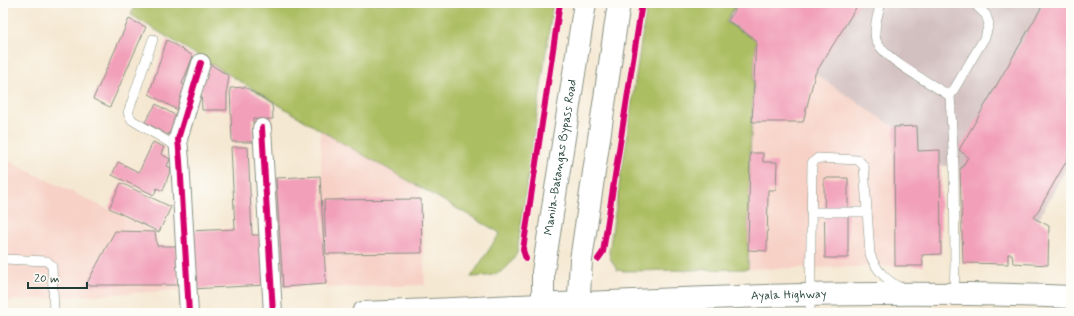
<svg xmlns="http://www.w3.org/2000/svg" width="1074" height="316" viewBox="0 0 1074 316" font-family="Mynerve,sans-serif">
<rect width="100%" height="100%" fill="#fdfcf7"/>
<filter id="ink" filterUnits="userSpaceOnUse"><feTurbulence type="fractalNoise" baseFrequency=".025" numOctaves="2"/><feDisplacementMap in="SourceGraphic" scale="8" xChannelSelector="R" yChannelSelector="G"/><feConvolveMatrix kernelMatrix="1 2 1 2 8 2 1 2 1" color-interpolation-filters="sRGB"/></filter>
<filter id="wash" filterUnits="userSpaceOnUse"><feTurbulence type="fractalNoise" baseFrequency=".012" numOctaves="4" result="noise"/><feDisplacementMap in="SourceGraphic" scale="16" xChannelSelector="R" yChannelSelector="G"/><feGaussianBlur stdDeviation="0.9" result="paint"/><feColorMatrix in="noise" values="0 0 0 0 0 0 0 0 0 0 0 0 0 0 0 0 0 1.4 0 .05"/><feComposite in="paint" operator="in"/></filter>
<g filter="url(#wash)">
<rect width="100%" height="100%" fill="#f5e8d2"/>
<g fill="#f7d1c6">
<path d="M756,40L815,74L894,127L895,266L748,269L750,153Z"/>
<path d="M320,130L420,187L425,285L326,288Z"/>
<path d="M8,161L155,232L157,245L182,246V290L3,301V171Z"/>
</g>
<path fill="#d2bfbf" d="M737,3H1071V160L1038,220L962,168L954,166H941L940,191L894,189V127L815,74L726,22Z"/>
<g fill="#acbe62" stroke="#667e4b">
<path d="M136,3H553L517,253C505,275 495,276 471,277L500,233L320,130L131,15Z"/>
<path d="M647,3H737L726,22L756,40L750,153L748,269L624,271L617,270L610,258L609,252Z"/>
</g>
<g id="blocks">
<g fill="#f2a0ba">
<path d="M739,3H859L815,74L803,122H752L756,40L728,21Z"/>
<path d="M1044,3H1071V153L1034,218L1049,226L1048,265L1013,263L1012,254H1008V264L963,263L960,168H962L968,157L959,150Z"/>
<path d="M129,19L146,27L110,107L93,99Z"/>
<path d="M167,40L193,56L182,84L189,88L181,112L149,94Z"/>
<path d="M210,64L229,76L227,89V110H202L201,88Z"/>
<path d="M245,87L272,104L273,119H253V142H232L230,88Z"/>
<path d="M156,104L178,117L168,135L145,122Z"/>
<path d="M917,126L918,151L940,150L941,254L922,255L923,266H895L894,127Z"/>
<path d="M153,142L164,147L161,154L170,159L167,166L171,168L163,191L157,188L154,195L112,175L118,162L139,172Z"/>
<path d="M231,147H248L252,235H265L267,285L191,289L188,231L235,229Z"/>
<path d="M750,153H763V162H777L776,190H768L767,251L748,250Z"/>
<path d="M320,176L326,284L283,287L276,178Z"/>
<path d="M824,178H848V258H825Z"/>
<path d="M121,183L171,207L159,232L109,208Z"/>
<path d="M421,199L422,253L326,254L324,200Z"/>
<path d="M115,231L155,232L157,246H176L178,285H86Z"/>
</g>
</g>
</g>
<g filter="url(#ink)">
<use href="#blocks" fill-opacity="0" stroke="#8a9283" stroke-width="1"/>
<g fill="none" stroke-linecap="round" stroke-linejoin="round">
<g stroke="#8a9283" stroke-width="10">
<g id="service">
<path d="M881,3C878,14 873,28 876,40C883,59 932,84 950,96"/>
<path d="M153,39L128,113L132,120L177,147"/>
<path d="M811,212H867"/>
<path d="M3,259L47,261L52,266L54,313"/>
<path d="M954,295L955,264L954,166L950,96L985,37L989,24L986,15L974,3"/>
<path d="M810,313L812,163L818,158L858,160L864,166L870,254C876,271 887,281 903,289"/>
</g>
</g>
<g stroke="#8a9283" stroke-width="20">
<g id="minor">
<path d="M262,128L273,313"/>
<path d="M189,313L180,161L178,139L201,63"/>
</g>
</g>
<g stroke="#8a9283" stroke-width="24">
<g id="secondary">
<path id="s1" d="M543,313V272L585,3"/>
<path d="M578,313L581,260L619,3"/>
</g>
</g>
<g stroke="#8a9283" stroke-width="24">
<g id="trunk">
<path id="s2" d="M363,313C599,303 835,287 1071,297"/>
</g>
</g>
<use href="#service" stroke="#fff" stroke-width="9"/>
<use href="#minor" stroke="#fff" stroke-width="18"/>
<use href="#secondary" stroke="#fff" stroke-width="22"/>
<use href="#trunk" stroke="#fff" stroke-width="22"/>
<g stroke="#fdfcf7" stroke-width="8">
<g id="cycleway">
<path d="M262,128L273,313"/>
<path d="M526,259L523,250L560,3"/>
<path d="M598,259L603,252L642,3"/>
<path d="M189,313L180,161L178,139L201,63"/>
</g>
</g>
<use href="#cycleway" stroke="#d6006c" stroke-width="6"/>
</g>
</g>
<g text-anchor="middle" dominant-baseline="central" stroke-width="3" stroke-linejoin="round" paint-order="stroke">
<g font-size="12" fill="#1f3d34" stroke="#fdfcf7">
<text stroke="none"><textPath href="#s1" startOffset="157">Manila-Batangas Bypass Road</textPath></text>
<text stroke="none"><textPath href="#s2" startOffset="426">Ayala Highway</textPath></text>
</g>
</g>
<rect width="1074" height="316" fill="none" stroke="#fdfcf7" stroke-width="16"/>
<path d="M28 282v6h59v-6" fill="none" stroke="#1f3d34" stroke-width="2"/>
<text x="34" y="282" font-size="12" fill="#1f3d34" stroke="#fdfcf7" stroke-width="3" paint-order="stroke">20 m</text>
</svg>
